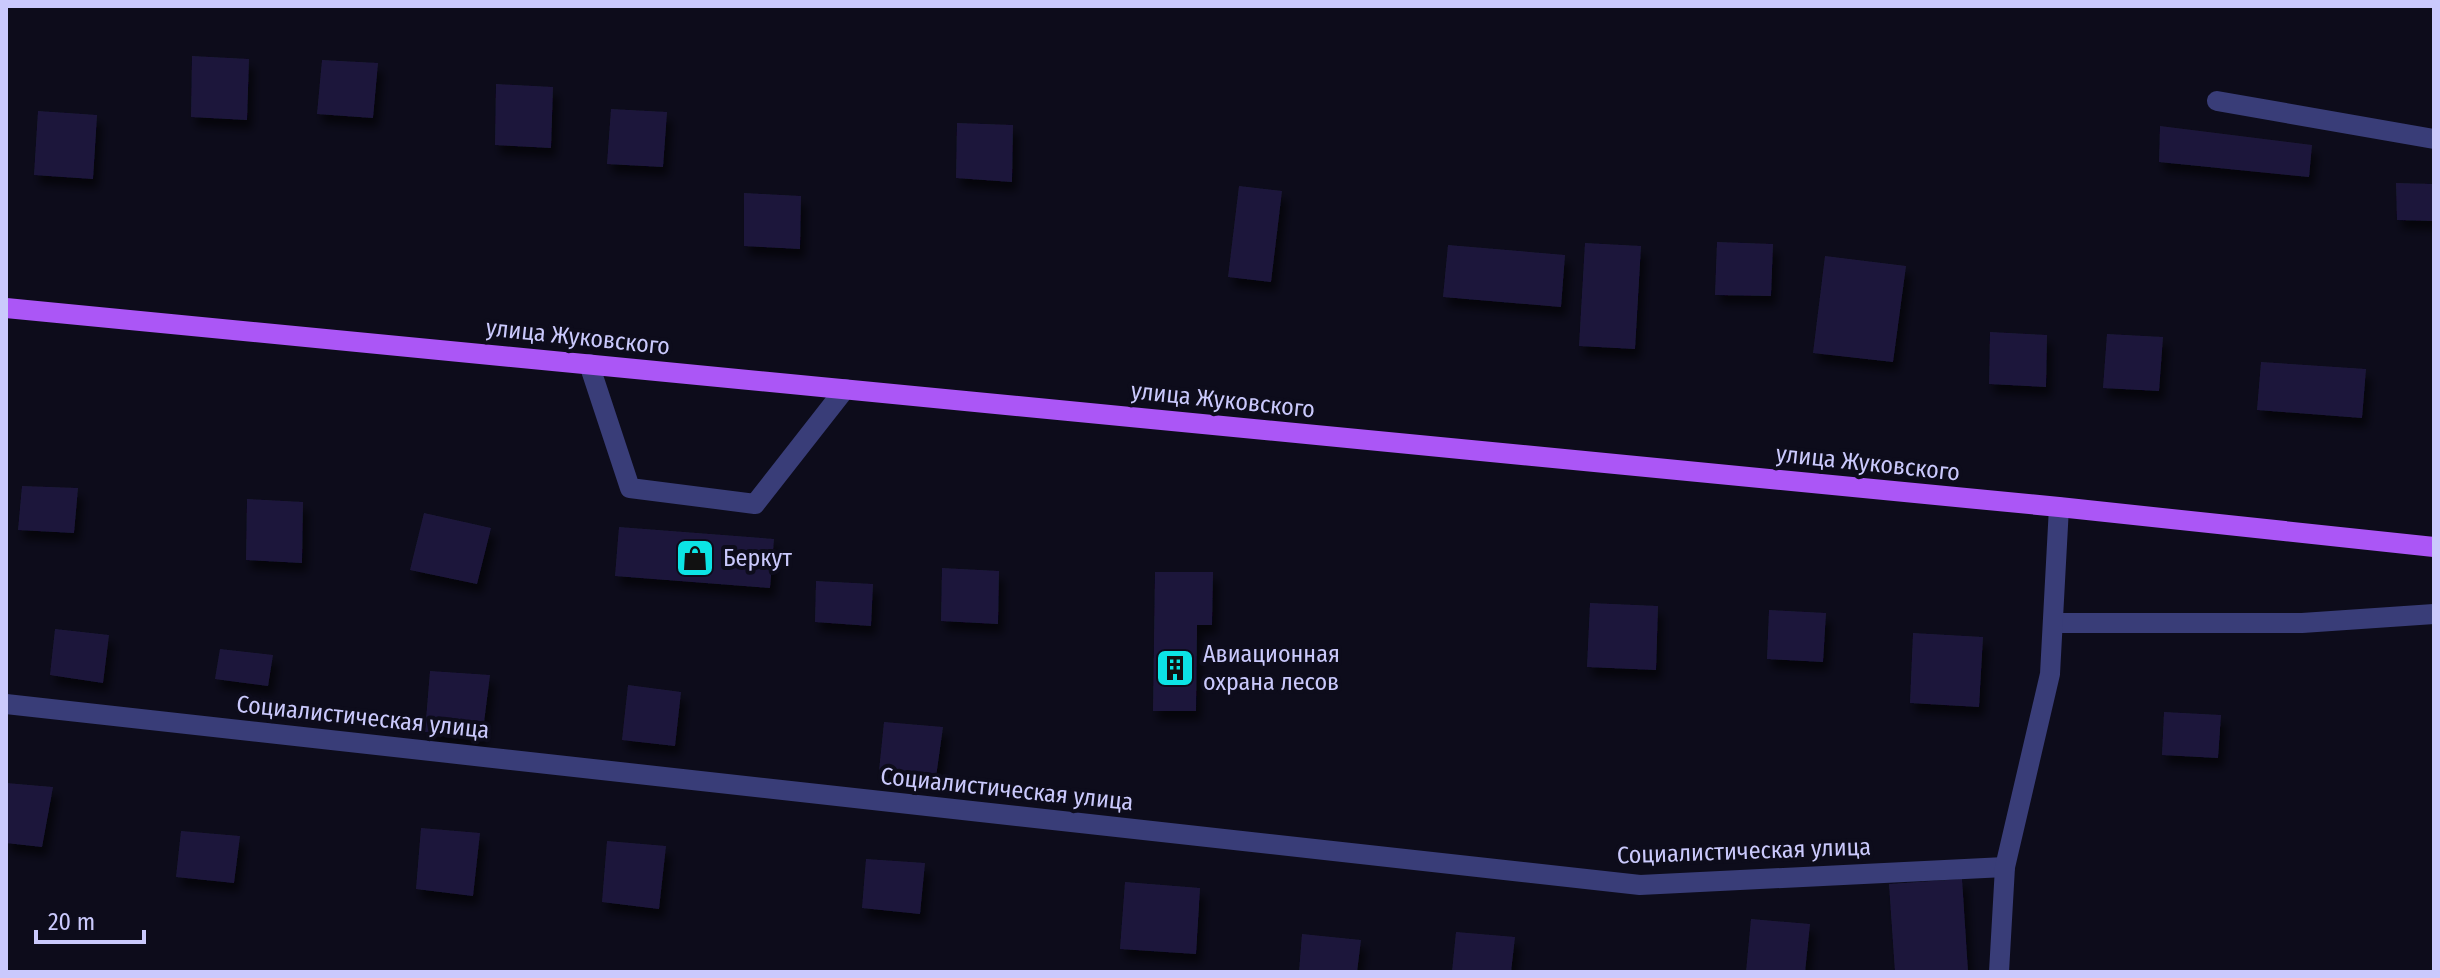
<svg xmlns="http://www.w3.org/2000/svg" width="2440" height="978" viewBox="0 0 2440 978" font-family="'Fira Sans Condensed',sans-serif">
<defs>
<filter id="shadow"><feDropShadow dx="5" dy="9" stdDeviation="4" flood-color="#0009"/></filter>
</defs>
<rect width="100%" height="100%" fill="#0d0c1b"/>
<g fill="#1d193b" filter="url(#shadow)">
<path d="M192,56L249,59L247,120L191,117Z"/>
<path d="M322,60L378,63L373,118L317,114Z"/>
<path d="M496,84L553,87L551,148L495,145Z"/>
<path d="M611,109L667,112L663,167L607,164Z"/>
<path d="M38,111L97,115L93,179L34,175Z"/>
<path d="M957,123L1013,125L1012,182L956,178Z"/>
<path d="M2160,126L2312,145L2309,177L2159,162Z"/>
<path d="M2396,183L2434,184V221L2397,220Z"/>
<path d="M1239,186L1282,191L1271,282L1228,277Z"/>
<path d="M744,193L801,196L800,249L744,246Z"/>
<path d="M1717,242L1773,244L1771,296L1715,295Z"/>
<path d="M1585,243L1641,246L1635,349L1579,346Z"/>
<path d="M1448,245L1565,255L1561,307L1443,297Z"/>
<path d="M1825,256L1906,266L1893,362L1813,353Z"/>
<path d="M1990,332L2047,335L2046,387L1989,384Z"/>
<path d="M2107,334L2163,337L2159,391L2103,388Z"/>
<path d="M2261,362L2366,369L2362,418L2257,410Z"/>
<path d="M22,486L78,488L74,533L18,530Z"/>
<path d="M247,499L303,502L302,563L246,560Z"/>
<path d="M424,513L491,528L477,584L410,570Z"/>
<path d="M619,527L774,539L770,588L615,576Z"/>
<path d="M942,568L999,571L998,624L941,621Z"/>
<path d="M1155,572H1213L1212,625H1197L1196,711H1153Z"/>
<path d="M816,581L873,584L871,626L815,622Z"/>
<path d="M1590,603L1658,606L1656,670L1587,667Z"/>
<path d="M1769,610L1826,613L1823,662L1767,659Z"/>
<path d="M55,629L109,635L103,683L50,675Z"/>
<path d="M1913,633L1983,637L1979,707L1910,703Z"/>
<path d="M220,649L273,655L268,686L215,679Z"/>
<path d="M430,671L490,675L482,738L425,732Z"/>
<path d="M628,685L681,692L675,746L622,740Z"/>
<path d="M2164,712L2221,715L2218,758L2162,755Z"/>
<path d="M884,722L943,727L936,777L879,771Z"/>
<path d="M6,783L53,787L42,847L6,843Z"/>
<path d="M421,828L480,833L473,896L416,889Z"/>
<path d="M181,831L240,836L234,883L176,877Z"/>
<path d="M607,841L666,846L659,909L602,902Z"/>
<path d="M866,859L925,863L920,914L862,908Z"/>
<path d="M1962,879L1968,972H1895L1889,884Z"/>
<path d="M1125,882L1200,888L1196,954L1120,949Z"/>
<path d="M1751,919L1810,924L1805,972H1746Z"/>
<path d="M1456,932L1515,937L1511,972H1452Z"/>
<path d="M1302,934L1361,940L1357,972H1299Z"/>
</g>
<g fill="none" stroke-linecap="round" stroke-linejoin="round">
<g stroke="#393d78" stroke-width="20">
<path d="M2217,101L2434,139"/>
<path d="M589,364L630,488L755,504L845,389"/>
<path d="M2055,623H2302L2434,614"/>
<path d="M6,704L1640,885L2005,867"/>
<path d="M1999,972L2005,867L2050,674L2059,507"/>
</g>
<path stroke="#ab56f6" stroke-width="20" d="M6,308L2059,507L2434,547"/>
</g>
<defs>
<g id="shop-square" transform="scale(2)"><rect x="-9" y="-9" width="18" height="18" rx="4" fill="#0ce4e5" stroke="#0d0c1b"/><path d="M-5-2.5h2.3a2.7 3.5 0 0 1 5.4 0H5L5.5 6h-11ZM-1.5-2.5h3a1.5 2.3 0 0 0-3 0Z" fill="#111"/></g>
<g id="building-square" transform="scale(2)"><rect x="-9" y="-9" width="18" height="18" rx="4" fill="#0ce4e5" stroke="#0d0c1b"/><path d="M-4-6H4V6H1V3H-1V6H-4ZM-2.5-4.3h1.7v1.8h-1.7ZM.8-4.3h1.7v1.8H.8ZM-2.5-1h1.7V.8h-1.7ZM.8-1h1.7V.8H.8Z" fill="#111"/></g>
</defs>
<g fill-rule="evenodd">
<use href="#shop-square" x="695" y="558"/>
<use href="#building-square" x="1175" y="668"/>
</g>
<g text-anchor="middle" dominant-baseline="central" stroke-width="8" stroke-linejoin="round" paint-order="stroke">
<g font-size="24" fill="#cac9fc" stroke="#0d0c1b">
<text transform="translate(578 337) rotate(6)">улица Жуковского</text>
<text transform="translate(1223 400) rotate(6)">улица Жуковского</text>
<text transform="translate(1868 463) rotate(6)">улица Жуковского</text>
<text transform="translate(363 717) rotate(6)">Социалистическая улица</text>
<text transform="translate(1007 789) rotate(6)">Социалистическая улица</text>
<text transform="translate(1744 851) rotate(-2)">Социалистическая улица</text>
</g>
<g font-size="24" fill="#cac9fc" stroke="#0d0c1b" text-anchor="start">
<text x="723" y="558">Беркут</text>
<text x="1203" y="654">Авиационная<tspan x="1203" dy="28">охрана лесов</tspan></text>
</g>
</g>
<rect width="2440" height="978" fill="none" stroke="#cac9fc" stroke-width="16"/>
<path d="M36 930v12h108v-12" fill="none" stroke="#cac9fc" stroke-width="4"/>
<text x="48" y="930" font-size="24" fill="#cac9fc" stroke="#0d0c1b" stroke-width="6" paint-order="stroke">20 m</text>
</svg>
